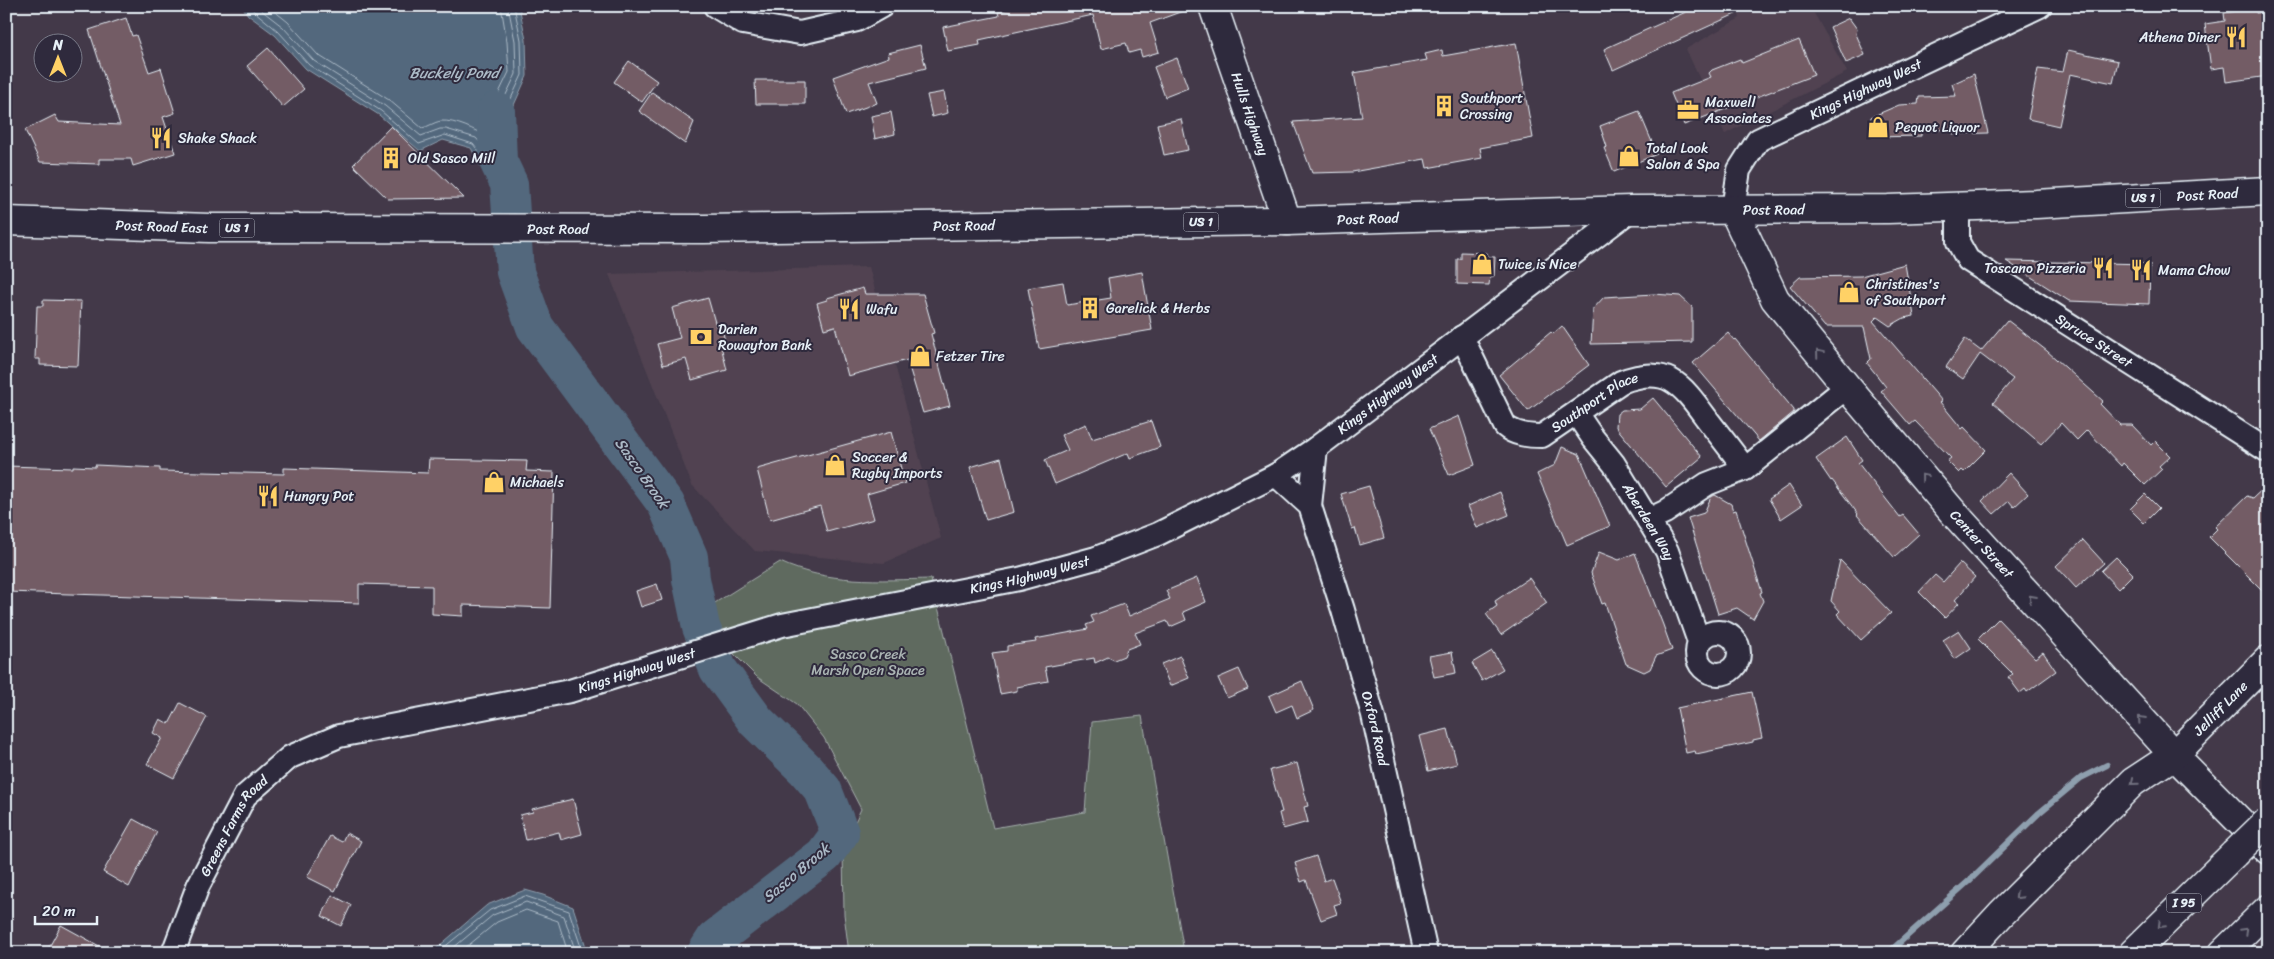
<svg xmlns="http://www.w3.org/2000/svg" width="2274" height="959" viewBox="0 0 2274 959" font-family="Sriracha,sans-serif">
<rect width="100%" height="100%" fill="#433949"/>
<filter id="ink" filterUnits="userSpaceOnUse"><feTurbulence type="fractalNoise" baseFrequency=".02" numOctaves="2"/><feDisplacementMap in="SourceGraphic" scale="10" xChannelSelector="R" yChannelSelector="G"/><feConvolveMatrix kernelMatrix="1 2 1 2 8 2 1 2 1" color-interpolation-filters="sRGB"/></filter>
<g filter="url(#ink)">
<g fill="#514351">
<path d="M1737,6H1810L1847,72L1725,134L1686,49L1740,18Z"/>
<path d="M869,267L941,538L884,563L755,551L692,485L609,274Z"/>
</g>
<path fill="#5f6a5f" stroke="#a4aeac" d="M780,562C827,584 880,580 931,579L993,828L1085,812L1092,722L1142,716L1183,946L1152,953H849L844,914L843,848L861,809L824,738L797,704L757,677L734,654L710,606Z"/>
<g fill="#52687d" stroke="#8e9fae">
<path d="M242,6H519L526,40L527,76L514,105L506,152L498,161L479,163L471,148L443,140L420,151L379,115L306,69L275,35L248,15Z"/>
<path d="M525,890L543,895L573,907L588,953H431L487,905Z"/>
</g>
<g fill="none" stroke-linecap="round" stroke-linejoin="round">
<g stroke="#acbac7" stroke-width="1">
<path d="M248,6L278,31L309,65L381,111L419,144L445,135L473,144L483,157L495,156L501,149L509,103L522,75L521,40L514,6"/>
<path d="M256,6L283,27L314,61L385,106L421,136L440,129H446L476,138L487,151L492,150L495,147L503,101L516,74L515,41L508,6"/>
<path d="M268,6L288,22L318,55L389,100L422,128C428,127 434,122 441,121C455,120 476,130 487,137L490,136L496,99L509,72L507,42L501,6"/>
<path d="M437,953L490,910L525,896L569,911L583,953"/>
<path d="M447,953L493,915L526,902L564,916L576,953"/>
<path d="M459,953L497,922L526,910L558,921L568,953"/>
</g>
<path stroke="#8e9fae" stroke-width="6" d="M1888,953L1970,880L2039,813L2081,778L2107,765"/>
<path stroke="#52687d" stroke-width="38" d="M496,111L498,161L509,184L515,272L535,327L666,504L689,557L691,579L701,627L718,669L756,721L806,770L823,790L840,833L824,855L715,939L706,953"/>
</g>
<g fill="#735b65" stroke="#e8f1f8">
<path d="M1008,6H1190L1191,8L1150,23L1159,52L1142,57L1140,50L1129,53L1126,43L1101,49L1093,15L979,40L980,45L948,51L943,27L999,16L998,12L1009,9Z"/>
<path d="M1699,6H1753L1613,70L1604,49Z"/>
<path d="M2256,8V13L2262,12L2268,51V76L2226,82L2224,67L2211,69L2205,24L2225,21L2224,13Z"/>
<path d="M126,18L132,36L136,35L149,72L161,68L175,113L163,117L175,153L133,166L131,159H99V164L40,162L25,130L55,115L59,122L120,125L89,30Z"/>
<path d="M1849,18L1857,29L1856,34L1865,55L1846,63L1830,27Z"/>
<path d="M1799,40L1814,75L1684,125L1671,93L1711,77L1709,73L1712,70L1740,59L1742,63Z"/>
<path d="M1516,43L1533,138L1480,148L1482,158L1427,168L1425,159L1352,172L1312,173L1293,122L1362,117L1354,73L1427,60L1425,54L1442,50L1443,56Z"/>
<path d="M920,45L926,68L869,82L877,103L846,114L833,77L889,57L888,53Z"/>
<path d="M268,48L304,89L283,107L247,66Z"/>
<path d="M2068,50L2118,61L2113,83L2070,74L2059,126L2028,119L2038,69L2063,72Z"/>
<path d="M1177,58L1188,88L1165,97L1154,67Z"/>
<path d="M629,61L657,81L642,102L614,82Z"/>
<path d="M1974,74L1988,133L1953,134V129L1921,131V136L1872,137L1871,117L1899,105L1918,104L1919,97L1956,96L1952,84Z"/>
<path d="M755,80H805V104H756Z"/>
<path d="M652,92L694,122L685,144L639,111Z"/>
<path d="M944,92L948,113L932,117L927,95Z"/>
<path d="M1639,111L1657,154L1614,172L1604,148L1607,147L1600,126Z"/>
<path d="M891,112L895,134L875,139L871,116Z"/>
<path d="M1181,119L1188,150L1164,155L1157,124Z"/>
<path d="M391,126L464,198L388,199L353,165Z"/>
<path d="M1461,252L1486,253L1489,257H1495L1494,276L1490,277L1489,285L1457,284V259H1461Z"/>
<path d="M2006,261L2150,264L2149,304L2069,301Z"/>
<path d="M1905,264L1914,316L1904,318L1890,326L1877,317L1873,321L1942,401L1940,402L1962,429L1964,427L1986,450L1964,472L1962,470L1959,473L1947,461L1951,458L1915,421L1910,425L1881,391L1886,387L1867,363L1871,359L1864,327H1825L1790,286L1800,277L1861,276Z"/>
<path d="M1142,272L1152,330L1039,349L1028,288L1063,282L1067,305L1111,298L1108,278Z"/>
<path d="M863,288L865,294H923L934,333L931,334L950,406L923,413L907,360L848,376L835,326L824,329L817,303L827,300V298Z"/>
<path d="M1654,294L1680,296L1692,307V342L1591,344L1593,309L1604,297Z"/>
<path d="M708,298L716,326L721,325L725,341L720,342L727,370L692,380L686,359L663,365L657,344L680,338L672,308Z"/>
<path d="M43,300L81,301L78,366L40,365V359H35L37,306H43Z"/>
<path d="M2007,320L2047,351L2103,401L2100,404L2120,425H2132L2151,445L2155,441L2170,456L2159,466L2162,469L2145,485L2123,463L2121,466L2087,430L2077,440L2061,423L2041,444L1993,403L2013,379L1980,354L1963,379L1946,367L1965,339L1981,351Z"/>
<path d="M1562,326L1589,365L1528,411L1499,375L1551,332L1553,334Z"/>
<path d="M1728,333L1734,340L1735,339L1794,410V412L1759,441L1693,363Z"/>
<path d="M1653,398L1702,457L1666,487L1616,427L1617,414L1622,410L1640,409Z"/>
<path d="M1459,416L1475,465L1449,475L1429,429Z"/>
<path d="M1151,421L1160,447L1130,458L1128,453L1055,484L1045,460L1068,450L1061,435L1086,424L1092,439Z"/>
<path d="M891,432L905,483L867,494L874,519L827,532L820,506L770,520L757,469Z"/>
<path d="M1847,437L1862,460L1858,463L1900,517L1903,515L1919,534L1894,557L1857,515L1858,514L1832,480L1831,481L1816,459Z"/>
<path d="M1562,447L1579,454L1610,526L1567,545L1537,474L1555,465Z"/>
<path d="M1001,458L1014,512L986,520L970,467Z"/>
<path d="M429,459L527,461L526,471L554,472L550,608L463,605V616L432,614V586L359,584V603L6,592V466L73,468V466L95,467V465L160,468V471L284,474V468L428,473Z"/>
<path d="M2009,473L2028,494L2014,507L2009,501L1994,514L1982,501Z"/>
<path d="M2268,484V596L2209,537L2217,529L2215,527L2247,496L2253,498Z"/>
<path d="M1789,485L1802,505L1781,519L1769,499Z"/>
<path d="M1369,486L1384,538L1360,545L1355,528L1352,529L1341,494Z"/>
<path d="M1500,492L1509,515L1477,528L1468,506Z"/>
<path d="M2145,494L2159,508L2144,523L2130,509Z"/>
<path d="M1715,495L1731,504L1733,511L1736,510L1762,592L1760,593L1763,601L1753,619L1737,608L1718,614L1688,518L1704,513L1711,497Z"/>
<path d="M2083,540L2104,563L2076,588L2056,566Z"/>
<path d="M1599,552L1619,560L1635,553L1663,625L1672,650L1656,656L1650,669L1644,672L1626,664L1605,603L1602,604L1591,573Z"/>
<path d="M2116,557L2133,574L2118,589L2101,571Z"/>
<path d="M1840,560L1891,613L1861,640L1837,614L1840,611L1831,601Z"/>
<path d="M1960,563L1975,577L1955,600L1959,603L1945,618L1919,592L1935,575L1943,582Z"/>
<path d="M1197,578L1206,602L1183,612L1186,620L1170,627L1167,621L1135,633L1140,644L1127,649L1124,656L1114,660L1108,657L1095,663L1094,658L1045,667L1048,681L1017,687V691L1000,694L992,653L1007,651V646L1036,642L1035,639L1088,629L1086,625L1094,622L1091,616L1124,604L1129,616L1170,599L1166,591Z"/>
<path d="M1529,578L1547,603L1501,635L1486,614L1497,606L1495,601Z"/>
<path d="M657,584L662,600L641,607L636,591Z"/>
<path d="M1998,619L2035,658L2043,652L2056,671L2027,692L2025,689L2020,693L2008,677L2013,674L1978,639Z"/>
<path d="M1959,630L1971,648L1955,659L1943,640Z"/>
<path d="M1492,651L1503,669L1482,681L1472,663Z"/>
<path d="M1452,652L1456,673L1434,677L1429,656Z"/>
<path d="M1180,656L1189,678L1170,686L1161,664Z"/>
<path d="M1239,669L1248,689L1227,698L1218,678Z"/>
<path d="M1302,681L1314,710L1297,718L1292,705L1276,712L1269,696Z"/>
<path d="M1752,692L1762,738L1753,740V742L1696,754L1695,751L1686,753L1677,708Z"/>
<path d="M180,703L207,717L174,778L147,764L162,738L153,733L160,719L169,724Z"/>
<path d="M1448,729L1457,764L1428,771L1419,736Z"/>
<path d="M1297,763L1308,806L1304,807L1308,822L1283,829L1279,813L1282,812L1270,770Z"/>
<path d="M573,799L582,834L561,840L559,832L526,840L520,815L533,812L532,809Z"/>
<path d="M133,819L157,832L129,887L103,872Z"/>
<path d="M346,833L361,841L335,891L307,877L330,836L342,842Z"/>
<path d="M1316,856L1324,881L1332,878L1341,903L1334,905L1337,914L1321,920L1306,880L1301,882L1295,863Z"/>
<path d="M332,895L351,905L341,926L322,916Z"/>
<path d="M61,925L112,953H46Z"/>
</g>
<g fill="none" stroke-linecap="round" stroke-linejoin="round">
<g stroke="#e8f1f8" stroke-width="26">
<g id="minor">
<path d="M715,6L743,23L800,33L857,20L882,6"/>
<path id="s1" d="M1958,206V242L1968,260L2268,451"/>
<path id="s2" d="M1733,209L1739,170L1758,140L2040,6"/>
<path id="s3" d="M1462,337L1505,426C1515,435 1529,436 1542,436L1621,382C1668,364 1682,385 1707,419C1720,436 1733,452 1745,469"/>
<path id="s4" d="M1576,413L1593,438L1614,464L1667,551L1699,642"/>
<path id="s5" d="M1276,475L1310,506L1343,610L1373,715L1426,953"/>
<path d="M1310,506L1316,448"/>
<path d="M1648,520L1665,512L1707,484L1745,469L1847,387"/>
<circle cx="1718" cy="653" r="21"/>
<path id="s6" d="M173,953L198,886L245,796L290,757L339,736L570,691L782,625L1019,579L1096,558L1158,534L1276,475L1316,448L1631,210"/>
</g>
</g>
<g stroke="#e8f1f8" stroke-width="31">
<g id="tertiary">
<path id="s7" d="M1213,6L1287,221"/>
<path id="s8" d="M1733,209L1775,299L1847,387L1952,511L2174,755L2268,850"/>
</g>
</g>
<g stroke="#e8f1f8" stroke-width="31">
<g id="primary">
<path id="s9" d="M6,221L209,228L704,229L1287,221L1631,210L1888,209L2036,204L2268,191"/>
<path id="s10" d="M2174,755L2268,660"/>
</g>
</g>
<g stroke="#e8f1f8" stroke-width="31">
<g id="motorway">
<path d="M1965,953L2001,914L2133,782L2174,755"/>
<path d="M2133,953L2234,854"/>
<path d="M2223,953L2268,909"/>
</g>
</g>
<use href="#minor" stroke="#2f2a3d" stroke-width="22"/>
<use href="#tertiary" stroke="#2f2a3d" stroke-width="28"/>
<use href="#primary" stroke="#2f2a3d" stroke-width="28"/>
<use href="#motorway" stroke="#2f2a3d" stroke-width="28"/>
<g stroke="#e8f1f8" stroke-width="31" stroke-linecap="butt">
<path id="motorway-bridge" d="M2234,854L2268,821"/>
</g>
<use href="#motorway-bridge" stroke="#2f2a3d" stroke-width="28"/>
</g>
<defs><path id="oneway-chevron" d="M-2-3.5L2.5 0L-2 3.5" fill="none" stroke-width="1.6" stroke-linecap="round" stroke-linejoin="round" transform="scale(1.25)"/></defs>
<g stroke="#70707e">
<use href="#oneway-chevron" transform="translate(1819 353) rotate(-130)"/>
<use href="#oneway-chevron" transform="translate(1924 477) rotate(-130)"/>
<use href="#oneway-chevron" transform="translate(2032 598) rotate(-132)"/>
<use href="#oneway-chevron" transform="translate(2141 719) rotate(-132)"/>
<use href="#oneway-chevron" transform="translate(2134 782) rotate(140)"/>
<use href="#oneway-chevron" transform="translate(2018 896) rotate(135)"/>
<use href="#oneway-chevron" transform="translate(2161 925) rotate(135)"/>
<use href="#oneway-chevron" transform="translate(2245 931) rotate(-45)"/>
</g>
</g>
<defs>
<g id="restaurant-bare" transform="scale(1.725)"><path d="M-5-6h1v4h1v-4h1v4h1v-4h1v5L-1.5 .5V6h-2V.5L-5-1ZM5-6V6H3V1.5H1.5Q1.5-4 5-6Z" fill="#ffd166" stroke="#2f2a3d" stroke-width="2.5" paint-order="stroke"/></g>
<g id="building-bare" transform="scale(1.725)"><path d="M-4-6H4V6H1V3H-1V6H-4ZM-2.5-4.3h1.7v1.8h-1.7ZM.8-4.3h1.7v1.8H.8ZM-2.5-1h1.7V.8h-1.7ZM.8-1h1.7V.8H.8Z" fill="#ffd166" stroke="#2f2a3d" stroke-width="2.5" paint-order="stroke"/></g>
<g id="office-bare" transform="scale(1.725)"><path d="M-6-3h4V-5.5h4V-3h4V5H-6ZM-1-4.5V-3h2v-1.5ZM-6 0V1H6V0Z" fill="#ffd166" stroke="#2f2a3d" stroke-width="2.5" paint-order="stroke"/></g>
<g id="shop-bare" transform="scale(1.725)"><path d="M-5-2.5h2.3a2.7 3.5 0 0 1 5.4 0H5L5.5 6h-11ZM-1.5-2.5h3a1.5 2.3 0 0 0-3 0Z" fill="#ffd166" stroke="#2f2a3d" stroke-width="2.5" paint-order="stroke"/></g>
<g id="bank-bare" transform="scale(1.725)"><path d="M-6-4H6V4H-6ZM0-2.3a2.3 2.3 0 1 0 0 4.6a2.3 2.3 0 1 0 0-4.6Z" fill="#ffd166" stroke="#2f2a3d" stroke-width="2.5" paint-order="stroke"/></g>
</defs>
<g fill-rule="evenodd">
<use href="#restaurant-bare" x="2236" y="37"/>
<use href="#building-bare" x="1444" y="106"/>
<use href="#office-bare" x="1688" y="110"/>
<use href="#shop-bare" x="1878" y="127"/>
<use href="#restaurant-bare" x="161" y="138"/>
<use href="#shop-bare" x="1629" y="156"/>
<use href="#building-bare" x="391" y="158"/>
<use href="#shop-bare" x="1482" y="264"/>
<use href="#restaurant-bare" x="2103" y="268"/>
<use href="#restaurant-bare" x="2141" y="270"/>
<use href="#shop-bare" x="1849" y="292"/>
<use href="#building-bare" x="1090" y="308"/>
<use href="#restaurant-bare" x="849" y="309"/>
<use href="#bank-bare" x="701" y="337"/>
<use href="#shop-bare" x="920" y="356"/>
<use href="#shop-bare" x="835" y="465"/>
<use href="#shop-bare" x="494" y="482"/>
<use href="#restaurant-bare" x="268" y="496"/>
</g>
<g text-anchor="middle" dominant-baseline="central" stroke-width="4" stroke-linejoin="round" paint-order="stroke">
<g fill="#2f2a3d" stroke="#b0b5c0" stroke-width="1">
<rect x="2125.5" y="188.5" width="35" height="19" rx="4"/>
<rect x="1183.5" y="212.5" width="35" height="19" rx="4"/>
<rect x="219.5" y="218.5" width="35" height="19" rx="4"/>
<rect x="2166.5" y="893.5" width="35" height="19" rx="4"/>
</g>
<g font-size="12" font-weight="bold" fill="#e8f1f8">
<text x="2143" y="198">US 1</text>
<text x="1201" y="222">US 1</text>
<text x="237" y="228">US 1</text>
<text x="2184" y="903">I 95</text>
</g>
<g font-size="14" fill="#e8f1f8" stroke="#2f2a3d" text-anchor="start">
<text x="2220" y="37" text-anchor="end">Athena Diner</text>
<text x="1460" y="98">Southport<tspan x="1460" dy="16">Crossing</tspan></text>
<text x="1705" y="102">Maxwell<tspan x="1705" dy="16">Associates</tspan></text>
<text x="1895" y="127">Pequot Liquor</text>
<text x="178" y="138">Shake Shack</text>
<text x="1646" y="148">Total Look<tspan x="1646" dy="16">Salon &amp; Spa</tspan></text>
<text x="408" y="158">Old Sasco Mill</text>
<text x="1498" y="264">Twice is Nice</text>
<text x="2086" y="268" text-anchor="end">Toscano Pizzeria</text>
<text x="2158" y="270">Mama Chow</text>
<text x="1866" y="284">Christines's<tspan x="1866" dy="16">of Southport</tspan></text>
<text x="1106" y="308">Garelick &amp; Herbs</text>
<text x="866" y="309">Wafu</text>
<text x="718" y="329">Darien<tspan x="718" dy="16">Rowayton Bank</tspan></text>
<text x="936" y="356">Fetzer Tire</text>
<text x="852" y="457">Soccer &amp;<tspan x="852" dy="16">Rugby Imports</tspan></text>
<text x="510" y="482">Michaels</text>
<text x="284" y="496">Hungry Pot</text>
</g>
<g font-size="14" fill="#e8f1f8" stroke="#2f2a3d">
<text stroke="none"><textPath href="#s2" startOffset="194">Kings Highway West</textPath></text>
<text stroke="none"><textPath href="#s7" startOffset="114">Hulls Highway</textPath></text>
<text stroke="none"><textPath href="#s9" startOffset="2202">Post Road</textPath></text>
<text stroke="none"><textPath href="#s9" startOffset="1768">Post Road</textPath></text>
<text stroke="none"><textPath href="#s9" startOffset="1362">Post Road</textPath></text>
<text stroke="none"><textPath href="#s9" startOffset="958">Post Road</textPath></text>
<text stroke="none"><textPath href="#s9" startOffset="156">Post Road East</textPath></text>
<text stroke="none"><textPath href="#s9" startOffset="552">Post Road</textPath></text>
<text stroke="none"><textPath href="#s1" startOffset="206">Spruce Street</textPath></text>
<text stroke="none"><textPath href="#s6" startOffset="1401">Kings Highway West</textPath></text>
<text stroke="none"><textPath href="#s3" startOffset="201">Southport Place</textPath></text>
<text stroke="none"><textPath href="#s4" startOffset="131">Aberdeen Way</textPath></text>
<text stroke="none"><textPath href="#s8" startOffset="420">Center Street</textPath></text>
<text stroke="none"><textPath href="#s6" startOffset="996">Kings Highway West</textPath></text>
<text stroke="none"><textPath href="#s6" startOffset="591">Kings Highway West</textPath></text>
<text stroke="none"><textPath href="#s10" startOffset="66">Jelliff Lane</textPath></text>
<text stroke="none"><textPath href="#s5" startOffset="278">Oxford Road</textPath></text>
<text stroke="none"><textPath href="#s6" startOffset="142">Greens Farms Road</textPath></text>
</g>
<g font-size="14" fill="#aab4b3" stroke="#2f2a3d">
<text x="868" y="654">Sasco Creek<tspan x="868" dy="16">Marsh Open Space</tspan></text>
</g>
<g font-size="15" font-style="italic" fill="#acbac7" stroke="#2f2a3d">
<text x="454" y="73">Buckely Pond</text>
<text transform="translate(642 473) rotate(55)">Sasco Brook</text>
<text transform="translate(796 873) rotate(-40)">Sasco Brook</text>
</g>
</g>
<rect width="2274" height="959" fill="none" stroke="#2f2a3d" stroke-width="25"/>
<rect x="12" y="12" width="2249" height="934" fill="none" stroke="#e8f1f8" stroke-width="2" filter="url(#ink)"/>
<g transform="translate(58 58)"><circle r="24" fill="#2f2a3d" stroke="#797a88"/>
<path d="M0-4L9 19L0 12L-9 19Z" fill="#ffd166"/>
<text y="-8" font-size="14" font-weight="bold" text-anchor="middle" fill="#e8f1f8">N</text>
</g>
<path d="M35 916v8h62v-8" fill="none" stroke="#e8f1f8" stroke-width="2.5"/>
<text x="42" y="916" font-size="15" fill="#e8f1f8" stroke="#2f2a3d" stroke-width="4" paint-order="stroke">20 m</text>
</svg>
